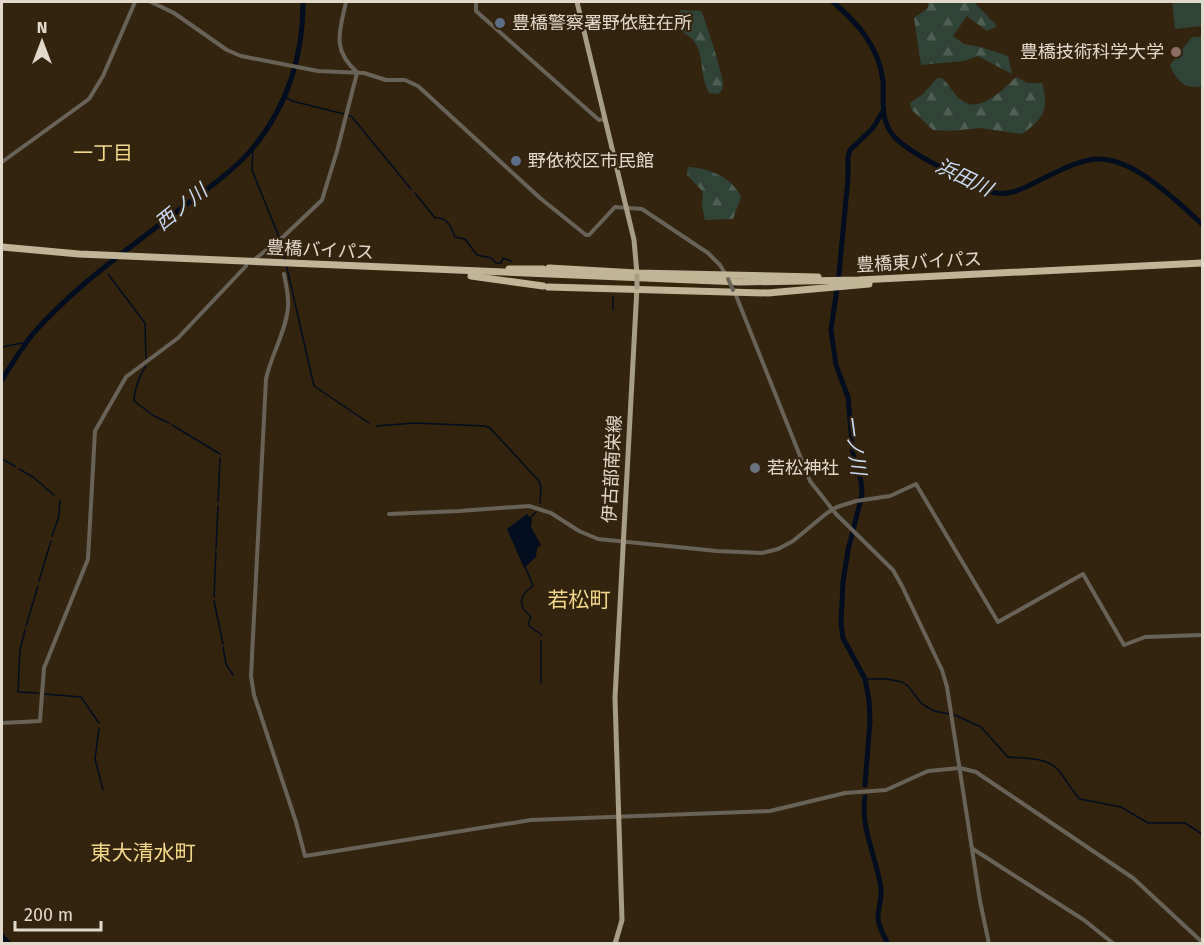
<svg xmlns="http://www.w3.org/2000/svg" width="1204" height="945" viewBox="0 0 1204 945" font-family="'Fira Sans','Noto Sans JP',sans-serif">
<defs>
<pattern id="forest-firs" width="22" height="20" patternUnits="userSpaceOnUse" patternTransform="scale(1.5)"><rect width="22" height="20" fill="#2f4337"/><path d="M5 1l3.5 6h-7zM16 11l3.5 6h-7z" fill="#4d5e53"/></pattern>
</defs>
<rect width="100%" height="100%" fill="#34240d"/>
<g fill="url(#forest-firs)">
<path d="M928,2H974L997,26L987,31L967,16L953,36L964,44L980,47L1008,56L1012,74L978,56L964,61L921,65L914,18L928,8Z"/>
<path d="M680,10L701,11C705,18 725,80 723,86C723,89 720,92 718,94L709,93C700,77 704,62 697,46C690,30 671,35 680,10Z"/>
<path d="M1016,77L1027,83H1042C1050,110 1043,119 1022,134L980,128L950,131L933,130L912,110L910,103L923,94L937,78H942C949,84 956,98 964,102C982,112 1005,88 1016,77Z"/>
<path d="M688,167C709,168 732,177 741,197L733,219L705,220L702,206L703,192L687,175Z"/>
</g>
<g fill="#2f4337">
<path d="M1172,2H1202V26L1175,29Z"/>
<path d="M1192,37H1202V86C1185,90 1176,81 1170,65Z"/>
</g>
<path fill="#030d20" d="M527,514L532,520L531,527L541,545L537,548L536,557L524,568L507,529Z"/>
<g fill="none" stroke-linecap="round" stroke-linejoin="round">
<g stroke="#030d20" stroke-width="1.5">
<path d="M284,96L292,101L344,114"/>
<path d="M348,115L352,117L411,189"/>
<path d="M253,148L252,170L281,242L285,260"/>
<path d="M415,193L435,218C448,217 451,227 455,237L465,239L477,255L491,258L496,263H501L503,258L511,261"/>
<path d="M286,264L314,386L369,423"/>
<path d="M108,274L145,323L146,359"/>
<path d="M613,297V310"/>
<path d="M2,347L27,342"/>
<path d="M146,366C140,374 134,391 134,401L154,416L169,423"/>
<path d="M172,425L220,454"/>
<path d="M376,426L415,423L485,426L490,428L539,481L541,488L540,503"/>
<path d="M2,459L15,466"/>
<path d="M19,469L33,477L54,495"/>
<path d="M218,502L220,458"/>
<path d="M530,518L536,512"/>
<path d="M52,536L59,516L60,500"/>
<path d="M216,549L218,506"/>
<path d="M525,566L533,586C518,596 518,606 531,617L528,624L529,626L542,635"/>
<path d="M39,581L51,541"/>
<path d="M214,597L216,552"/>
<path d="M214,601L223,644"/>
<path d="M26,626L38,586"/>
<path d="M25,630L20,650L18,692L38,693"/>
<path d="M223,647L226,664L233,675"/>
<path d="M865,679H887L902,682L908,686L922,704L934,711L955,715L981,727L1008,757C1026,759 1047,756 1060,772C1067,781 1072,791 1080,799L1121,807L1148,823H1185L1202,834"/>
<path d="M541,683V641"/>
<path d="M44,694L81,697L99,723"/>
<path d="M99,728L95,759L103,790"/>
</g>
<g stroke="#030d20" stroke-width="5">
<path d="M833,2C858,23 879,47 883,81C884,99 880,118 892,134C907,154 965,179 990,192C1010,197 1024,188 1042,179C1057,172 1072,163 1089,160C1129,152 1174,199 1202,224"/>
<path d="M2,380C11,365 21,349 32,335C71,290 120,255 167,219C194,198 230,175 252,149C287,107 303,56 303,2"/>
<path d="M865,785L870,721L869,700L865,679L843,638L841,623L843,582L848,550L862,495L861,481L853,454L848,397L836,365L831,330L839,274L848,178V157L850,150L873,128L883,111"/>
<path d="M865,797C860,828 877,858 881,889C882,899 878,908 878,917C878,927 884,935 888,944"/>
<path d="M2,936L9,944"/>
</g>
<g stroke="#686257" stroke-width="4">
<path d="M151,2L174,13L227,50L241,56L318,71L364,73L386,80H405L418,86L540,198L586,235H589L615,207L642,209L708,253L720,265L726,275"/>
<path d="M346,2C340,30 331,50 357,72"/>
<path d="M476,2V11L599,120L605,119"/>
<path d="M2,162L89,99L103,76L135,2"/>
<path d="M255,259L283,237L322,200L337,151L357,73"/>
<path d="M284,274C286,285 289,296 288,307C286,332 271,355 266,379L251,676L254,695L296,822L305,856L531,820L770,811L845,793L886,790L928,771L960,768L976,772L1133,878L1202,942"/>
<path d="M735,293L810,481L836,514L893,570L902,586L942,670L947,687L980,901L989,944"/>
<path d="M389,514L459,511L529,506L551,513L579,531L598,539L717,551L762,553L778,549L793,541L827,513L837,507L856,501L890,496L916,484L998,622L1083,574L1124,645L1145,637L1202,635"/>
<path d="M2,723L40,721L44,668L88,559L95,431L126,377L178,338L246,266"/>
<path d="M973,849L1084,920L1114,944"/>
</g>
<g stroke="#a89d85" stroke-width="5">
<path d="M577,2L634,240L637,274"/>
<path d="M615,944L622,920L615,698L637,287"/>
</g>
<g stroke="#c1b497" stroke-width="7">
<path d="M2,247L79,254L740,282L859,280L1202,263"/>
<path d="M549,268L637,273L818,277"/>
<path d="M509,269H543"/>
<path d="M471,276L543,286"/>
<path d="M548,287L768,293L869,284"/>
</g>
<path stroke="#686257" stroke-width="4" d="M728,279L733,290"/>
<path stroke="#a89d85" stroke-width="5" d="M637,287V276"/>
</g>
<g fill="#5c6f8a" stroke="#34240d" stroke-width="2">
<circle cx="500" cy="23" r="6"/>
<circle cx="516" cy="161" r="6"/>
</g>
<circle fill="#8d6e63" stroke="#34240d" stroke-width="2" cx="1176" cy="52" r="6"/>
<circle fill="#6b7280" stroke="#34240d" stroke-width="2" cx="755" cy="468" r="6"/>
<g text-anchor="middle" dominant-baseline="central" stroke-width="4.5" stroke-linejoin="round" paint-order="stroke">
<g font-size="18" fill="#e3d9cb" stroke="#34240d" text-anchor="start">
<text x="512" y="23">豊橋警察署野依駐在所</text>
<text x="1164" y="52" text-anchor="end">豊橋技術科学大学</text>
<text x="528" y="161">野依校区市民館</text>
<text x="767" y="468">若松神社</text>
</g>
<g font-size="18" fill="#e3d9cb" stroke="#34240d">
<text transform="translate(320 250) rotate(3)">豊橋バイパス</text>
<text transform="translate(919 262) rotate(-3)">豊橋東バイパス</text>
<text transform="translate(612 469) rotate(-87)">伊古部南栄線</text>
</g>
<g font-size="20" fill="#f3d78b" stroke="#34240d">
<text x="103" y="153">一丁目</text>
</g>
<g font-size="20" font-style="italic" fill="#c9dcf7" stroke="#34240d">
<text transform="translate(964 177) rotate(26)">浜田川</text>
<text transform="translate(181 207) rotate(-39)">西ノ川</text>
<text transform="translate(855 445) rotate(82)">一ノ川</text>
</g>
<g font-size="21" fill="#f3d78b" stroke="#34240d">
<text x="579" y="600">若松町</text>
<text x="143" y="853">東大清水町</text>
</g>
</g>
<rect width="1204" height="945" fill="none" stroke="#e3d9cb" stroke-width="6"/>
<g transform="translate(42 42)" stroke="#34240d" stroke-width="4.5" paint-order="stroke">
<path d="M0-4.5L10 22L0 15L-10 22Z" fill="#e3d9cb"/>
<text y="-9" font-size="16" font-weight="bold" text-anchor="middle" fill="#e3d9cb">N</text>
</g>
<path d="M15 921v9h86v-9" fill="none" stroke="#e3d9cb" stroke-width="3"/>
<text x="24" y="921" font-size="18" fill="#e3d9cb" stroke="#34240d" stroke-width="4.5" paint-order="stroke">200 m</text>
</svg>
